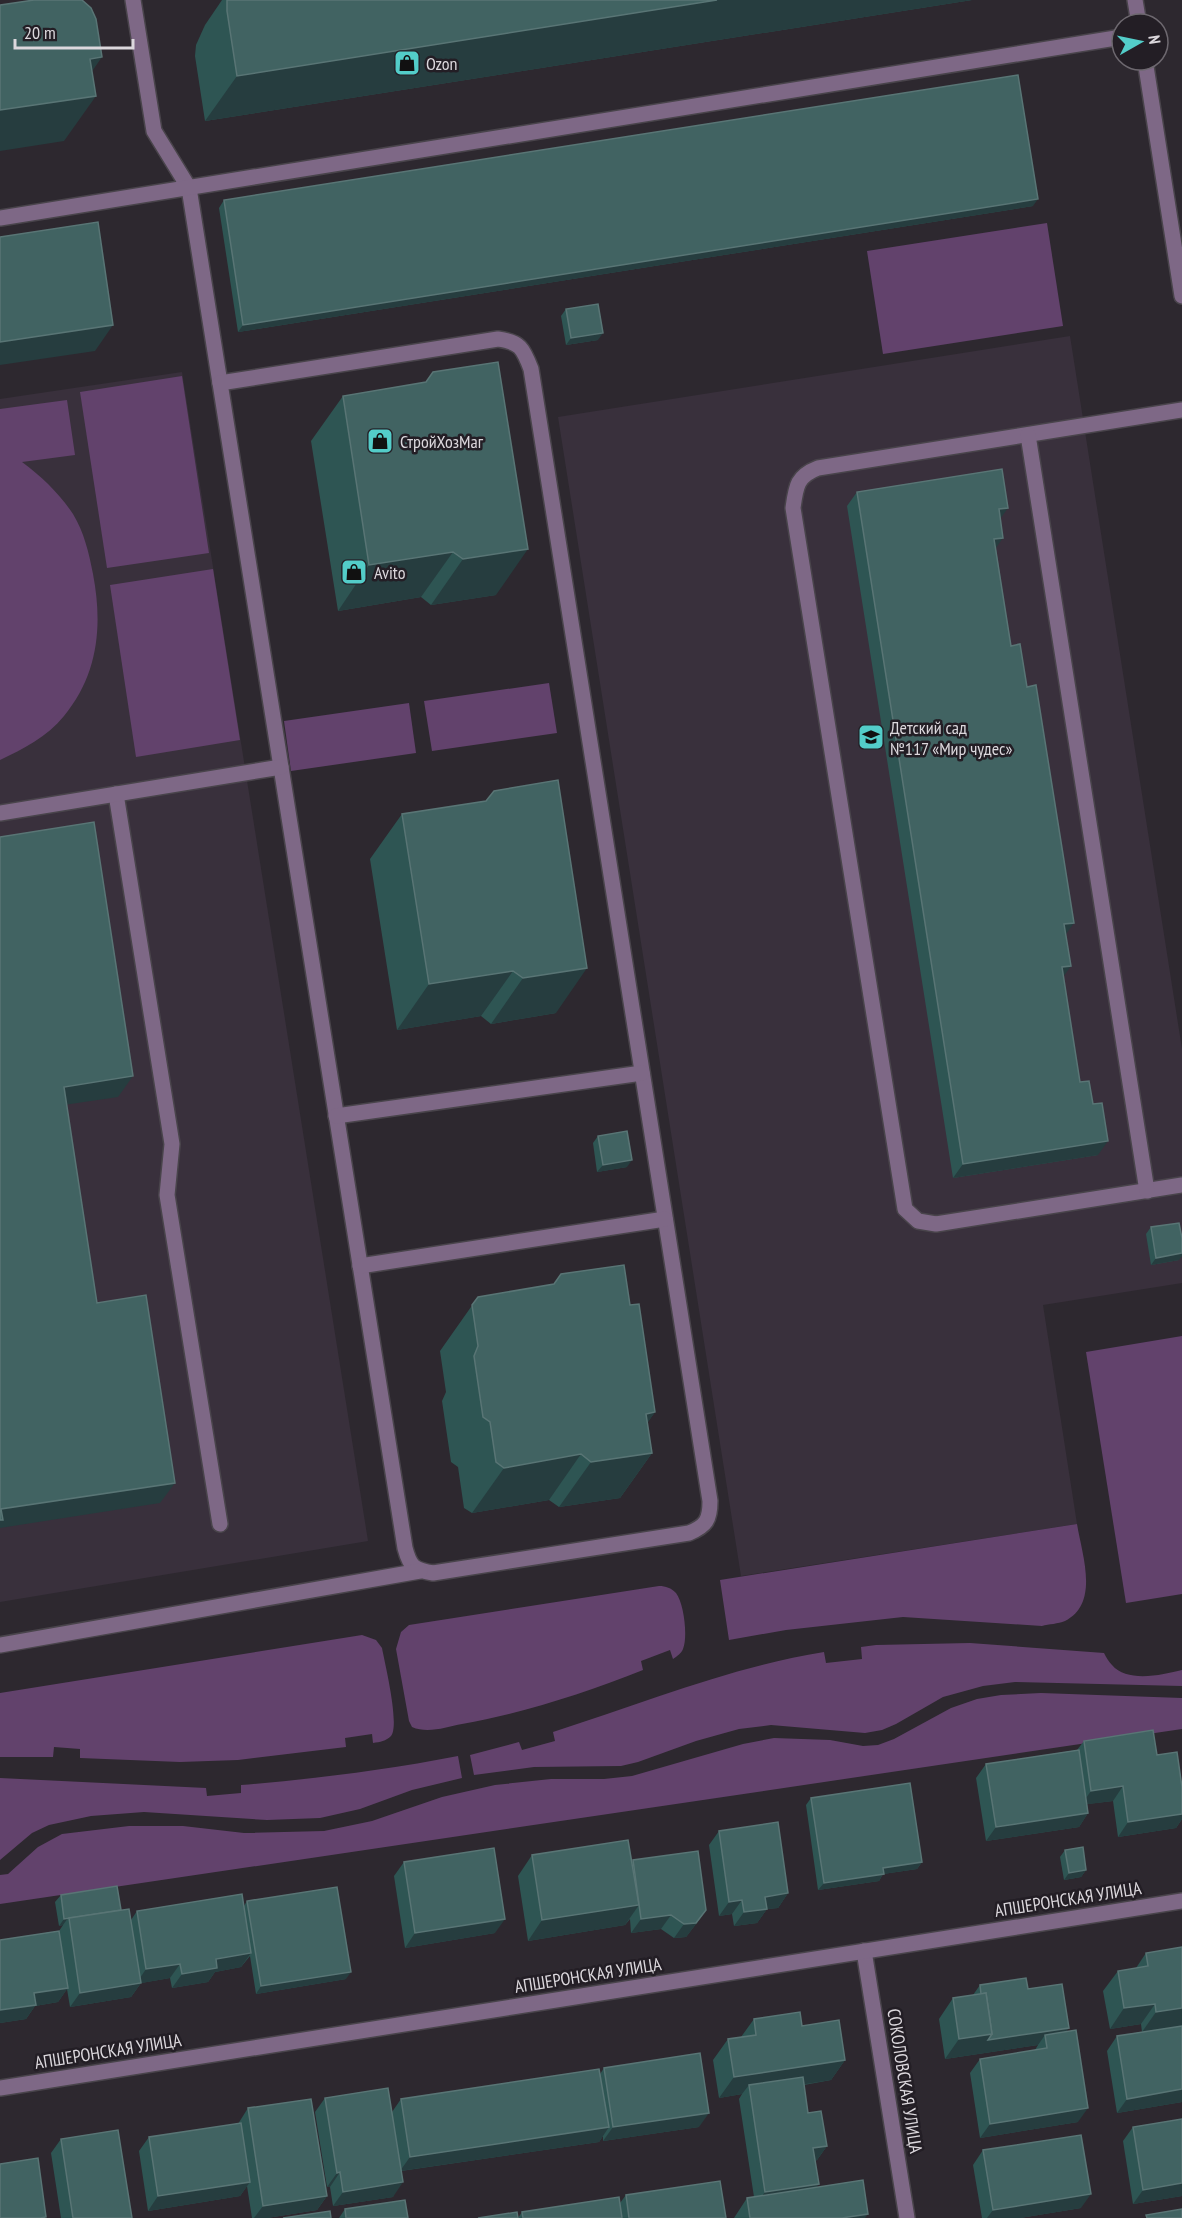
<svg xmlns="http://www.w3.org/2000/svg" width="1182" height="2218" viewBox="0 0 1182 2218" font-family="'PT Sans Narrow',sans-serif">
<rect width="100%" height="100%" fill="#2d282f"/>
<g fill="#39303c">
<path d="M1070,336L1182,1049V1283L1043,1305L1077,1524L741,1576L558,417Z"/>
<path d="M182,372L368,1541L0,1602V399Z"/>
</g>
<g fill="#62426c">
<path d="M1047,223L1063,326L883,354L867,251Z"/>
<path d="M182,376L209,553L107,568L80,392Z"/>
<path d="M67,400L75,455L22,462C42,477 59,493 73,514C84,532 89,553 93,574C103,626 98,675 64,716C47,737 23,749 0,760V409Z"/>
<path d="M213,569L240,740L136,757L110,585Z"/>
<path d="M549,683L557,733L432,751L424,701Z"/>
<path d="M409,703L416,753L291,771L284,721Z"/>
<path d="M1182,1336V1594L1126,1603L1086,1352Z"/>
<path d="M1077,1524C1082,1555 1100,1603 1065,1621C1058,1624 1049,1624 1042,1626L903,1617L786,1630L729,1640L720,1580Z"/>
<path d="M659,1586C666,1586 671,1588 676,1593C684,1603 688,1637 683,1649C681,1654 677,1656 673,1659L670,1650L641,1661L643,1670C584,1693 525,1713 462,1724C446,1727 428,1734 412,1727L409,1721L396,1649L401,1632L409,1625Z"/>
<path d="M362,1635L376,1640L382,1648C385,1664 400,1725 391,1736C386,1741 380,1742 373,1743L372,1734L345,1738L346,1747L238,1760L180,1762L80,1758V1749L54,1747L53,1757H0V1693Z"/>
<path d="M970,1643L1104,1653C1106,1657 1109,1662 1112,1665C1127,1683 1162,1675 1182,1670V1686L1015,1682L983,1686L943,1697L896,1724L882,1730L865,1733L771,1725L739,1729L696,1741L638,1762L621,1766L534,1767L474,1775L470,1755L519,1742L522,1750L555,1741L553,1732C643,1703 731,1667 824,1652L826,1663L862,1659L861,1647L876,1645Z"/>
<path d="M1041,1693L1182,1698V1729L0,1904V1875L8,1874L38,1847L62,1834L129,1826H183L244,1833L324,1831L372,1821L442,1797L495,1785L551,1779H604L632,1776L743,1744L774,1738L830,1740L863,1746L878,1745L894,1739L951,1708L977,1699L1001,1695Z"/>
<path d="M458,1756L462,1778L412,1790L360,1809L320,1818L267,1820L144,1812L91,1816L49,1825L32,1833L0,1860V1778L206,1788L207,1796L241,1793V1785C314,1779 386,1770 458,1756Z"/>
</g>
<g fill="none" stroke-linecap="round" stroke-linejoin="round">
<g stroke="#49444b" stroke-width="18">
<g id="minor">
<path d="M133,0L154,131L189,188L220,383"/>
<path d="M1135,0L1139,24"/>
<path d="M1145,60L1182,296"/>
<path d="M0,218L1122,37"/>
<path d="M498,339C520,342 523,348 531,369L710,1501C710,1520 706,1526 689,1533L433,1573C414,1570 410,1567 405,1548L220,383Z"/>
<path d="M1182,410L818,468C797,476 796,486 793,508L905,1209L918,1221L936,1224L1182,1185"/>
<path d="M1028,435L1147,1191"/>
<path d="M116,794L172,1144L167,1195L220,1524"/>
<path d="M0,813L281,767"/>
<path d="M336,1116L642,1073"/>
<path d="M360,1266L665,1219"/>
<path d="M0,1645L420,1571"/>
<path d="M864,1951L907,2218"/>
<path d="M0,2088L1182,1901"/>
</g>
</g>
<use href="#minor" stroke="#7e6886" stroke-width="15"/>
</g>
<g fill="#2e5553">
<path d="M222,0H972L205,121L195,56L196,45L205,25Z"/>
<path d="M224,200L1033,206L238,332L219,208Z"/>
<path d="M566,309L598,340L566,345L561,316Z"/>
<path d="M343,396L496,595L431,605L421,597L338,611L311,441Z"/>
<path d="M857,492L1000,519L996,549L1011,646L1066,934L1063,977L1080,1082L1093,1104L1098,1155L953,1178L847,506Z"/>
<path d="M402,814L556,1013L491,1024L481,1016L397,1030L370,859Z"/>
<path d="M598,1136L627,1167L597,1172L593,1143Z"/>
<path d="M1151,1227L1179,1260L1151,1265L1146,1234Z"/>
<path d="M478,1297L630,1305L655,1412L647,1423L652,1453L620,1498L559,1507L549,1500L472,1513L464,1508L458,1467L451,1462L442,1401L446,1392L440,1351Z"/>
<path d="M1084,1741L1157,1755L1182,1787V1819L1176,1828L1118,1837L1113,1801L1087,1804L1088,1813L1079,1827L986,1841L976,1778L986,1764L1077,1750Z"/>
<path d="M811,1798L922,1862L917,1869L883,1874L879,1881L818,1890L806,1805Z"/>
<path d="M719,1831L788,1893L778,1908L767,1909L757,1923L734,1926L732,1914L719,1916L709,1845Z"/>
<path d="M1065,1850L1086,1870L1081,1877L1064,1880L1060,1857Z"/>
<path d="M532,1855L632,1862L633,1860L706,1910L696,1924L686,1937L674,1938L661,1929L631,1933L630,1919L625,1925L528,1941L518,1876Z"/>
<path d="M404,1862L495,1933L405,1948L394,1876Z"/>
<path d="M61,1895L120,1910L131,1920L137,1911L244,1906L247,1901L346,1979L256,1994L250,1956L241,1967L215,1972L208,1982L172,1988L170,1978L141,1983L131,1997L70,2007L67,1989L58,2002L35,2006L26,2019L0,2023V1940L59,1931L63,1925L59,1926L55,1902Z"/>
<path d="M1146,1953L1182,2102L1117,2113L1107,2051L1117,2036L1142,2032L1141,2024L1110,2029L1103,1991L1118,1971L1136,1968Z"/>
<path d="M980,1985L1028,1989L1067,2031L1078,2122L980,2138L970,2073L980,2059L1035,2050L1038,2045L945,2059L939,2019L953,1998L973,1995Z"/>
<path d="M754,2019L802,2026L845,2060L831,2080L804,2085L808,2113L827,2146L817,2160L815,2161L816,2187L865,2218H734L747,2198L754,2197L739,2099L742,2094L719,2098L713,2060L728,2039L741,2037Z"/>
<path d="M604,2068L699,2127L603,2141V2136L599,2142L401,2171L393,2197L333,2206L330,2187H327L315,2112L325,2098L392,2112L401,2099L600,2074Z"/>
<path d="M248,2108L327,2196L317,2210L267,2218H252L247,2186L240,2196L148,2211L139,2151L149,2137L238,2124Z"/>
<path d="M1133,2127L1182,2196L1133,2204L1123,2141Z"/>
<path d="M61,2139L132,2218H61L51,2153Z"/>
<path d="M983,2150L1081,2208L1020,2218H982L973,2165Z"/>
<path d="M626,2195L726,2218H518L522,2212L620,2203Z"/>
<path d="M345,2209L408,2218H339Z"/>
</g>
<g fill="#263d3f">
<path d="M717,0H972L205,121L237,76Z"/>
<path d="M102,57L72,100L96,96L64,141L0,151V110L90,59Z"/>
<path d="M1038,199L1033,206L238,332L243,325Z"/>
<path d="M113,325L95,351L0,365V342Z"/>
<path d="M603,333L598,340L566,345L571,338Z"/>
<path d="M1008,508L998,522L999,509Z"/>
<path d="M1003,538L993,552L994,539Z"/>
<path d="M528,549L496,595L431,605L463,559Z"/>
<path d="M453,552L421,597L338,611L369,565Z"/>
<path d="M1074,923L1064,937V924Z"/>
<path d="M1071,966L1061,980L1062,967Z"/>
<path d="M587,968L556,1013L491,1024L523,978Z"/>
<path d="M513,971L481,1016L397,1030L429,984Z"/>
<path d="M133,1076L118,1097L50,1107L64,1087Z"/>
<path d="M1108,1141L1098,1155L953,1178L963,1164Z"/>
<path d="M632,1160L627,1167L597,1172L603,1165Z"/>
<path d="M1182,1253V1256L1179,1260L1151,1265L1156,1258Z"/>
<path d="M655,1412L624,1457L652,1453L620,1498L559,1507L591,1462L646,1414Z"/>
<path d="M581,1454L549,1500L472,1513L504,1468Z"/>
<path d="M175,1483L160,1503L0,1528V1511L1,1509Z"/>
<path d="M1123,1786L1113,1801L1081,1805L1091,1791Z"/>
<path d="M1088,1813L1079,1827L986,1841L996,1827Z"/>
<path d="M1182,1814V1819L1176,1828L1118,1837L1128,1822Z"/>
<path d="M922,1862L917,1869L883,1874L879,1881L818,1890L824,1883L883,1868Z"/>
<path d="M1086,1870L1081,1877L1064,1880L1069,1873Z"/>
<path d="M788,1893L778,1908L767,1909L757,1923L734,1926L744,1912L765,1897Z"/>
<path d="M742,1900L732,1914L719,1916L729,1902Z"/>
<path d="M639,1905L625,1925L528,1941L542,1920Z"/>
<path d="M706,1910L696,1924L686,1937L674,1938L684,1924Z"/>
<path d="M671,1915L661,1929L631,1933L641,1919Z"/>
<path d="M68,1918L63,1925L59,1926L64,1919Z"/>
<path d="M505,1919L495,1933L405,1948L415,1933Z"/>
<path d="M251,1953L241,1967L215,1972L208,1982L172,1988L182,1974L216,1959Z"/>
<path d="M180,1964L170,1978L136,1984L146,1969Z"/>
<path d="M351,1972L346,1979L256,1994L261,1986Z"/>
<path d="M141,1983L131,1997L70,2007L80,1993Z"/>
<path d="M68,1988L58,2002L35,2006L26,2019L0,2023V2010L34,1993Z"/>
<path d="M1155,2004L1141,2024L1110,2029L1124,2008Z"/>
<path d="M1182,2008V2026L1142,2032L1156,2012Z"/>
<path d="M1069,2028L1059,2042L1045,2035L1038,2045L945,2059L959,2039L992,2034Z"/>
<path d="M845,2060L831,2080L750,2093L749,2085L742,2094L719,2098L734,2077Z"/>
<path d="M1182,2089V2102L1117,2113L1127,2099Z"/>
<path d="M1088,2108L1078,2122L980,2138L990,2124Z"/>
<path d="M709,2113L699,2127L603,2141L613,2127Z"/>
<path d="M609,2127L599,2142L400,2171L410,2157Z"/>
<path d="M827,2146L817,2160L803,2163L813,2148Z"/>
<path d="M340,2172L330,2187H327L337,2173Z"/>
<path d="M250,2182L240,2196L148,2211L158,2196Z"/>
<path d="M403,2182L393,2197L333,2206L343,2192Z"/>
<path d="M1182,2183V2196L1133,2204L1143,2190Z"/>
<path d="M819,2184L809,2198L755,2206L765,2192Z"/>
<path d="M1091,2194L1081,2208L1020,2218H987L993,2210Z"/>
<path d="M327,2196L317,2210L267,2218H254L263,2206Z"/>
<path d="M868,2214L865,2218H842Z"/>
</g>
<g fill="#416362" stroke="#597575" stroke-width="1.5">
<path d="M34,0H82L91,8L96,19L102,57L90,59L96,96L0,110V5Z"/>
<path d="M227,0H717L237,76L227,11Z"/>
<path d="M1018,75L1038,199L243,325L224,200Z"/>
<path d="M98,222L113,325L0,342V237Z"/>
<path d="M598,304L603,333L571,338L566,309Z"/>
<path d="M498,362L528,549L463,559L453,552L369,565L343,396L426,382L433,372Z"/>
<path d="M1002,469L1008,508L999,509L1003,538L994,539L1011,646L1020,644L1027,687L1036,685L1074,923L1064,924L1071,966L1062,967L1080,1082L1089,1081L1093,1104L1102,1103L1108,1141L963,1164L857,492Z"/>
<path d="M558,780L587,968L523,978L513,971L429,984L402,814L486,801L494,791Z"/>
<path d="M94,822L133,1076L64,1087L97,1303L146,1295L175,1483L1,1509L3,1520H0V837Z"/>
<path d="M627,1131L632,1160L603,1165L598,1136Z"/>
<path d="M1179,1223L1182,1238V1253L1156,1258L1151,1227Z"/>
<path d="M624,1265L630,1305L639,1304L655,1412L646,1414L652,1453L591,1462L581,1454L504,1468L496,1462L490,1422L483,1417L474,1356L478,1346L472,1305L478,1297L554,1284L561,1274Z"/>
<path d="M1153,1730L1157,1755L1177,1752L1182,1787V1814L1128,1822L1123,1786L1091,1791L1084,1741Z"/>
<path d="M1079,1750L1088,1813L996,1827L986,1764Z"/>
<path d="M910,1783L922,1862L883,1868L884,1874L824,1883L811,1798Z"/>
<path d="M778,1822L788,1893L765,1897L767,1909L744,1912L742,1900L729,1902L719,1831Z"/>
<path d="M628,1840L639,1905L542,1920L532,1855Z"/>
<path d="M1083,1847L1086,1870L1069,1873L1065,1850Z"/>
<path d="M494,1848L505,1919L415,1933L404,1862Z"/>
<path d="M698,1851L706,1910L696,1923L684,1924L671,1915L641,1919L633,1860Z"/>
<path d="M117,1886L121,1910L64,1919L61,1895Z"/>
<path d="M337,1887L351,1972L261,1986L247,1901Z"/>
<path d="M242,1894L251,1953L216,1959L217,1968L182,1974L180,1964L146,1969L137,1911Z"/>
<path d="M129,1909L141,1983L80,1993L69,1918Z"/>
<path d="M59,1931L68,1988L34,1993L36,2005L0,2010V1940Z"/>
<path d="M1182,1947V2008L1156,2012L1155,2004L1124,2008L1118,1971L1148,1966L1146,1953Z"/>
<path d="M1026,1978L1028,1989L1062,1984L1069,2028L988,2040L992,2034L986,1993L981,1994L980,1985Z"/>
<path d="M986,1993L992,2034L959,2039L953,1998Z"/>
<path d="M800,2012L802,2026L839,2020L845,2060L734,2077L728,2039L756,2035L754,2019Z"/>
<path d="M1182,2026V2089L1127,2099L1117,2036Z"/>
<path d="M1076,2030L1088,2108L990,2124L980,2059L1047,2048L1045,2035Z"/>
<path d="M700,2053L709,2113L613,2127L604,2068Z"/>
<path d="M599,2069L609,2127L410,2157L401,2099Z"/>
<path d="M803,2077L808,2113L821,2111L827,2146L813,2148L819,2184L765,2192L749,2085Z"/>
<path d="M388,2088L403,2182L343,2192L340,2172L337,2173L325,2098Z"/>
<path d="M311,2099L327,2196L263,2206L248,2108Z"/>
<path d="M1182,2119V2183L1143,2190L1133,2127Z"/>
<path d="M241,2123L250,2182L158,2196L149,2137Z"/>
<path d="M118,2130L132,2218H73L61,2139Z"/>
<path d="M1081,2135L1091,2194L993,2210L983,2150Z"/>
<path d="M38,2158L46,2217L40,2218H0V2164Z"/>
<path d="M863,2180L868,2214L842,2218H750L747,2198Z"/>
<path d="M720,2181L726,2218H629L626,2195Z"/>
<path d="M619,2197L622,2218H523L522,2212Z"/>
<path d="M405,2200L408,2218H346L345,2209Z"/>
<path d="M1182,2209V2218H1147L1146,2215Z"/>
<path d="M330,2211L331,2218H283Z"/>
<path d="M517,2212L518,2218H478Z"/>
</g>
<defs>
<g id="shop-square" transform="scale(1.35)"><rect x="-9" y="-9" width="18" height="18" rx="4" fill="#53cdc9" stroke="#231e25"/><path d="M-5-2.5h2.3a2.7 3.5 0 0 1 5.4 0H5L5.5 6h-11ZM-1.5-2.5h3a1.5 2.3 0 0 0-3 0Z" fill="#111"/></g>
<g id="school-square" transform="scale(1.35)"><rect x="-9" y="-9" width="18" height="18" rx="4" fill="#53cdc9" stroke="#231e25"/><path d="M0-5L7-2L0 1L-7-2ZM-4 1L0 2.5L4 1V4Q0 6-4 4Z" fill="#111"/></g>
</defs>
<g fill-rule="evenodd">
<use href="#shop-square" x="407" y="63"/>
<use href="#shop-square" x="380" y="441"/>
<use href="#shop-square" x="354" y="572"/>
<use href="#school-square" x="871" y="737"/>
</g>
<g text-anchor="middle" dominant-baseline="central" stroke-width="5" stroke-linejoin="round" paint-order="stroke">
<g font-size="18" fill="#dcd8dd" stroke="#231e25" text-anchor="start">
<text x="426" y="63">Ozon</text>
<text x="400" y="441">СтройХозМаг</text>
<text x="374" y="572">Avito</text>
<text x="890" y="727">Детский сад<tspan x="890" dy="21">№117 «Мир чудес»</tspan></text>
</g>
<g font-size="18" fill="#dcd8dd" stroke="#231e25">
<text transform="translate(1068 1899) rotate(-9)">АПШЕРОНСКАЯ УЛИЦА</text>
<text transform="translate(588 1975) rotate(-9)">АПШЕРОНСКАЯ УЛИЦА</text>
<text transform="translate(108 2051) rotate(-9)">АПШЕРОНСКАЯ УЛИЦА</text>
<text transform="translate(905 2081) rotate(81)">СОКОЛОВСКАЯ УЛИЦА</text>
</g>
</g>
<g transform="translate(1140 42) rotate(81)"><circle r="28" fill="#231e25" stroke="#6d686f" stroke-width="1.5"/>
<path d="M0-4.5L10 22L0 15L-10 22Z" fill="#53cdc9"/>
<text y="-9" font-size="16" font-weight="bold" text-anchor="middle" fill="#dcd8dd">N</text>
</g>
<path d="M15 39v9h118v-9" fill="none" stroke="#dcd8dd" stroke-width="3"/>
<text x="24" y="39" font-size="18" fill="#dcd8dd" stroke="#231e25" stroke-width="4.5" paint-order="stroke">20 m</text>
</svg>
